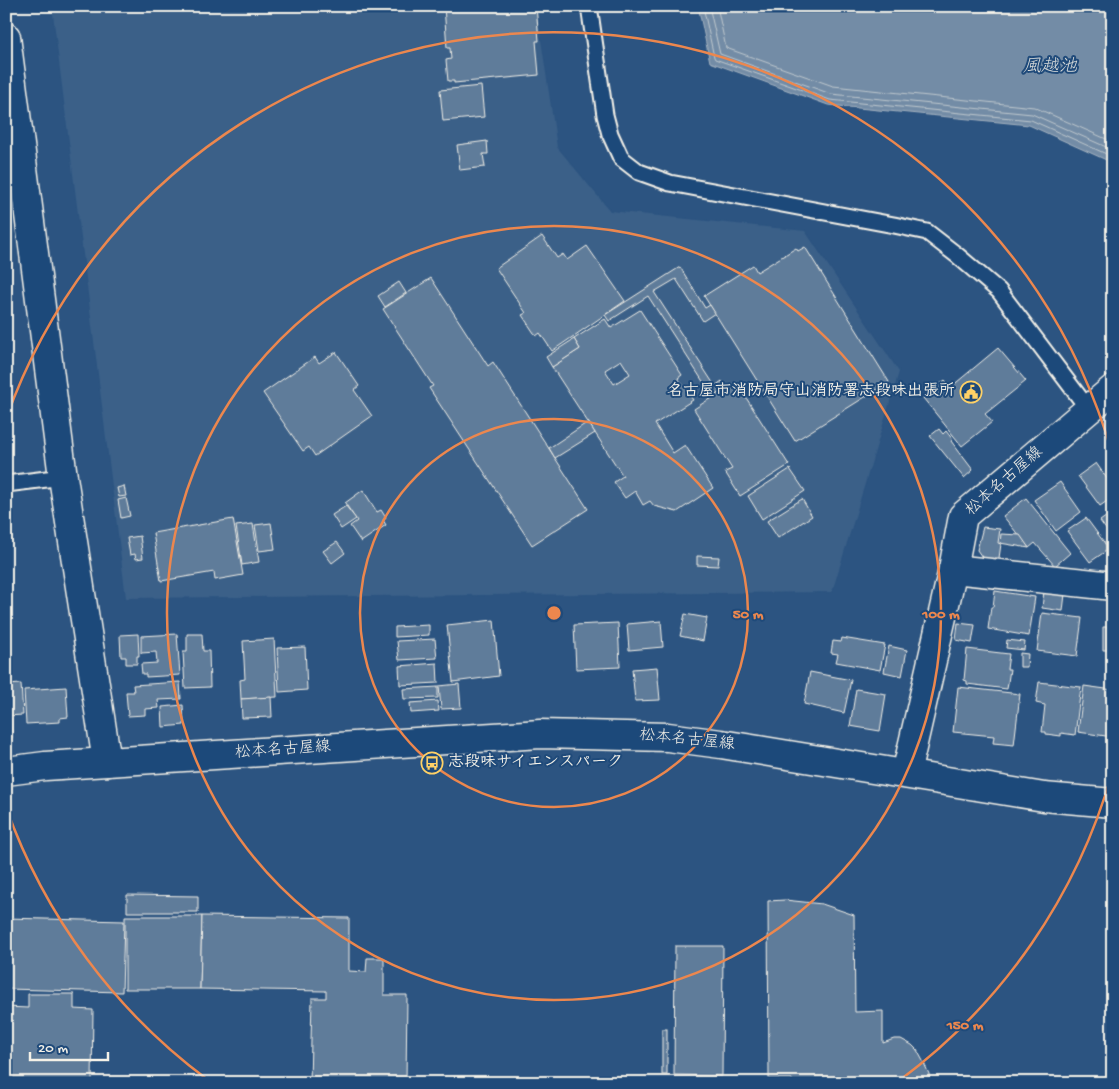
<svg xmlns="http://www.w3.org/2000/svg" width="1119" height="1089" viewBox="0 0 1119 1089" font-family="'Gochi Hand','Klee One',sans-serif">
<rect width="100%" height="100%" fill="#2c5481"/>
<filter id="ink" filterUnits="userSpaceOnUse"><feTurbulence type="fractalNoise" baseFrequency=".02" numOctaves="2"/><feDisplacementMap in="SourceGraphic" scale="10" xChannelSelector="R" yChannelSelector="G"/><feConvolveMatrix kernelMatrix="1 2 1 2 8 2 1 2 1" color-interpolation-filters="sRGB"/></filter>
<g filter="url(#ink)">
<path fill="#3b6088" d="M52,6H536L557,147L610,211L805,231L899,372L832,592L126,598Z"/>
<path fill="#738ca6" stroke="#a7b4c0" d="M698,6H1113V163L1029,125L828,105L710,62Z"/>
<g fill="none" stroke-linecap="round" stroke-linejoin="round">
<g stroke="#c0c9ce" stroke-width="1">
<path d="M703,6L714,57L715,59L830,100L1031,120L1113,157"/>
<path d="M709,6L720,54L831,94L1032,114L1113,150"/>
<path d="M717,6L726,48L833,86L1034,107L1113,142"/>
</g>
</g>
<g fill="#5e7b9a" stroke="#f4f1e8" fill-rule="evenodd">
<path d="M444,6H536L539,41H536L539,75L454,83V81H448L446,60L451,59L450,48H447Z"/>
<path d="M481,86L484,117L443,121L440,90Z"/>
<path d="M487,141L488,154H483L485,167L460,170L457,145Z"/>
<path d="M542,236L557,258L563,254L567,260L587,246L625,301L552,351L540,333L536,336L522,315L526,313L496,268Z"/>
<path d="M805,247L889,382L795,441L704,296L753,265L757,272L796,248L798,251Z"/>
<path d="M680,267L705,308L710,305L715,313L703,321L676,279L654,292L715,386L722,381L726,388L713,397L648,296L609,321L605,315Z"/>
<path d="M431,278L488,366L493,362L588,509L532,545L429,388L433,386L383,309Z"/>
<path d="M399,282L406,293L385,307L378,296Z"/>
<path d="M640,310L682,375L678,378L693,400L655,424L673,453L685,445L713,488L677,512L654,506L650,501L643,505L635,491L625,498L614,482L623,476L552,367L580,349L574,339L605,319L611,328ZM621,360L630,374L614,384L605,370Z"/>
<path d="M574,339L580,349L552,367L546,357Z"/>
<path d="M998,348L1026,381L985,414L992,422L962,446L923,398L945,380L951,387Z"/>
<path d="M336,352L359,386L354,390L372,416L315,456L309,447L303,451L263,393L315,357L319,363Z"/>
<path d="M736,382L789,465L740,496L725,472L732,469L694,409Z"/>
<path d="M588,422L595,433L555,458L549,448Z"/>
<path d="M939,429L943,434L946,431L953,440L951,441L973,470L964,478L930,436Z"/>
<path d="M1096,463L1113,487V497L1100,506L1078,476Z"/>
<path d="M790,469L805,491L762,519L748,496Z"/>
<path d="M1060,482L1081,512L1056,531L1034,500Z"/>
<path d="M124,486L126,496L119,497L117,488Z"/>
<path d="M363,490L377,512L381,510L386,518L383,520L386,525L361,542L350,526L357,521L345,503Z"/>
<path d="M126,498L130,516L121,518L118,500Z"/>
<path d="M1026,498L1070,553L1055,566L1035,543L1029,548L1003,516Z"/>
<path d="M802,499L812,516L778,538L767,521Z"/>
<path d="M346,506L356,519L341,529L332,515Z"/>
<path d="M1113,512V539L1100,521Z"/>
<path d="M1086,518L1109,549L1090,562L1067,531Z"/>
<path d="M233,519L243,575L215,580L214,572L161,581L153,533Z"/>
<path d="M271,523L275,549L259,551L255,525Z"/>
<path d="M253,524L259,562L242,565L236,526Z"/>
<path d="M983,527L1000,529L998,543L1001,544L999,558H995V561L984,560L977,550Z"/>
<path d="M1001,534L1020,535L1029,548L1000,543Z"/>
<path d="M140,536L143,558L136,559L135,554L130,555L127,538Z"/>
<path d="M337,542L345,553L332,563L323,551Z"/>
<path d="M697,556L719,557L718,566L697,565Z"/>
<path d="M995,591L1035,597L1029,636L988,629L991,607H993Z"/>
<path d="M1044,591L1065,594L1063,611L1042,608Z"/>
<path d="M1042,613L1082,618L1077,656L1037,651Z"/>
<path d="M685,614L707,618L703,641L680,636Z"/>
<path d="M494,620L499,676L453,682L447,625Z"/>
<path d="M661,621L663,647L629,650L627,624Z"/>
<path d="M618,623L620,667L576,669L574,625Z"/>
<path d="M958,623L975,625L972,643L956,640Z"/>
<path d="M429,625V635L395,637V627Z"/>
<path d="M1103,627H1113V674H1109L1110,650H1103Z"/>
<path d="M138,634L139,656H137V664H126V657H121L120,635Z"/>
<path d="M177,634L180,675L146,677V674H142L141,664L157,663L156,652L141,653V636Z"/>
<path d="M187,634H202L203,651H209L210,687L185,688L183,652H187Z"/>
<path d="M842,638L885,645L880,670L836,662L838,654L831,653L833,641L841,642Z"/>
<path d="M274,639L277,697L241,699L240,680L245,679L243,641Z"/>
<path d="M435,639L437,658L399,660L397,641Z"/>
<path d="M1007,640L1025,642L1024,650L1006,648Z"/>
<path d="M889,646L907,650L902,676L884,672Z"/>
<path d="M305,647L307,690L279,692L277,648Z"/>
<path d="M967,649L1009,654L1007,669H1010L1007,689L967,684V681L964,680Z"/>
<path d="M1020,653L1028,654L1027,667H1020Z"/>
<path d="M437,663L438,683L400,685L399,666Z"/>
<path d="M657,667L660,700L635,701L632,669Z"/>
<path d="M810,672L851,680L844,713L804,704Z"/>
<path d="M6,681L7,685L21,684L23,715L6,716Z"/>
<path d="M180,682L181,699L158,700L159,708L145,709V715L128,716L126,692H134L133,685Z"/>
<path d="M1039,682L1081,687L1075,735L1061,733V736L1046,734V732H1042L1045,705L1036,703Z"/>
<path d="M459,684L461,708L441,709L439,686Z"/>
<path d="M1084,686L1113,690V737L1078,732Z"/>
<path d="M66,687L68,717L60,718V722L26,724L24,690Z"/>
<path d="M438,687V698L404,699L403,689Z"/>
<path d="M958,687L1020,694L1014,745L993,743L994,736L953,732Z"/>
<path d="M856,689L886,694L880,731L850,726Z"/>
<path d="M271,697L272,717L242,718L241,699Z"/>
<path d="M438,701L439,711L411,713L410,703Z"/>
<path d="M183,705L184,725L163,727L162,707Z"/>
<path d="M11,718L12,738H6V719Z"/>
<path d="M127,895L198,896V912H127Z"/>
<path d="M785,900L822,904L854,915L855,1012L883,1011V1043L894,1039H901L912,1045L917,1050L923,1061L929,1074L930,1083H792V1079H769L768,901Z"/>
<path d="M125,916H202L200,989H125Z"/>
<path d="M202,916L349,918V971L366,972L367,958H384V995H407L406,1083H310L312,998H326V991L200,989Z"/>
<path d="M6,918L124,921L122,992L6,989Z"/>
<path d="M675,946H723L722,1076L674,1075Z"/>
<path d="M28,994H74V1009L93,1010L92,1083H6V1007L28,1008Z"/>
<rect x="662" y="1029" width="5" height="46"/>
</g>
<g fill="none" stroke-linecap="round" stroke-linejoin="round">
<g stroke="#f4f1e8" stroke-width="19">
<g id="lane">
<path d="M589,6L605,115L610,134L621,158L639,172L670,183L894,225L927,232L958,256L999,291L1089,410"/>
<path d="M6,484L63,477"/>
</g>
</g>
<g stroke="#f4f1e8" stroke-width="31">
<path id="street" d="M953,569L1113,586"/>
</g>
<g stroke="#f4f1e8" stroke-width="31">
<g id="secondary">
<path d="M6,37L63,477L107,762"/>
<path d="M6,771L45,766L107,762L540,734L668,737L721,744L1044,797L1113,803"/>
<path d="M906,774L953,569L963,516L1113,389"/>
</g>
</g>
<use href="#lane" stroke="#1f4a7a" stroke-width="15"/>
<use href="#street" stroke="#1f4a7a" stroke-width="28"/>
<use href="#secondary" stroke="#1f4a7a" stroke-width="28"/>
</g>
</g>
<g fill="none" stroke="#ec874e" stroke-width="2.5">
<circle cx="554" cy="613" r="194"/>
<circle cx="554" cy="613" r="387"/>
<path d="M1112 773A581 581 0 0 1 900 1080M208 1080A581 581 0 0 1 6 807M6 419A581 581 0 0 1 1112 453"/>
</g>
<defs>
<g id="civic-ring" transform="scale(1.125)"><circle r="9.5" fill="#1f4a7a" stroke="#ffd166" stroke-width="1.5"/><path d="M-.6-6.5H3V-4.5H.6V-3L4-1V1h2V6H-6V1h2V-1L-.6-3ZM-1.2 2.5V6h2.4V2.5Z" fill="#ffd166"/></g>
<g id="bus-ring" transform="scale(1.125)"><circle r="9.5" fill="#1f4a7a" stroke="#ffd166" stroke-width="1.5"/><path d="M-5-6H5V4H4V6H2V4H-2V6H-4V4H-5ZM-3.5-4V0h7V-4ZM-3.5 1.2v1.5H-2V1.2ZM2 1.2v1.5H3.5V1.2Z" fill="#ffd166"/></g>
</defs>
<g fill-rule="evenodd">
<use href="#civic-ring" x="971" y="392"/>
<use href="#bus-ring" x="432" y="763"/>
</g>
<g text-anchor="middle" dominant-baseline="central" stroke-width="4" stroke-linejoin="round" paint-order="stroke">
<g font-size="16" font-weight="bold" fill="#f4f1e8" stroke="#1f4a7a" text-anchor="end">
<text x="955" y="392">名古屋市消防局守山消防署志段味出張所</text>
<text x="448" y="763" text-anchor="start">志段味サイエンスパーク</text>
</g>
<g font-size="16" fill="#f4f1e8" stroke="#1f4a7a">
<text transform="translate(1005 482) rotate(-41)">松本名古屋線</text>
<text transform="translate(687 741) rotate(6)">松本名古屋線</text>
<text transform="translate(283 751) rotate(-4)">松本名古屋線</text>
</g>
<g font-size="18" font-style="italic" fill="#dadddb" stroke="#1f4a7a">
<text x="1050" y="67">風越池</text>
</g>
</g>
<circle cx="554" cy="613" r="8" fill="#ec874e" stroke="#1f4a7a" stroke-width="2.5"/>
<g font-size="15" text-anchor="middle" font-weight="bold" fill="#ec874e" stroke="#1f4a7a" stroke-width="4" stroke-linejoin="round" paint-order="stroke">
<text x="748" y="618">50 m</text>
<text x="941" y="618">100 m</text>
<text x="965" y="1029">150 m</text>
</g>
<rect width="1119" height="1089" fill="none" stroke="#1f4a7a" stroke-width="25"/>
<rect x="12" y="12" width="1094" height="1064" fill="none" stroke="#f4f1e8" stroke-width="2" filter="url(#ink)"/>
<path d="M30 1052v8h78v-8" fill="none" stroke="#f4f1e8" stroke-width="2.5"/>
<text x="38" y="1052" font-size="15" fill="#f4f1e8" stroke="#1f4a7a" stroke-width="4" paint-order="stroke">20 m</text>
</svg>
